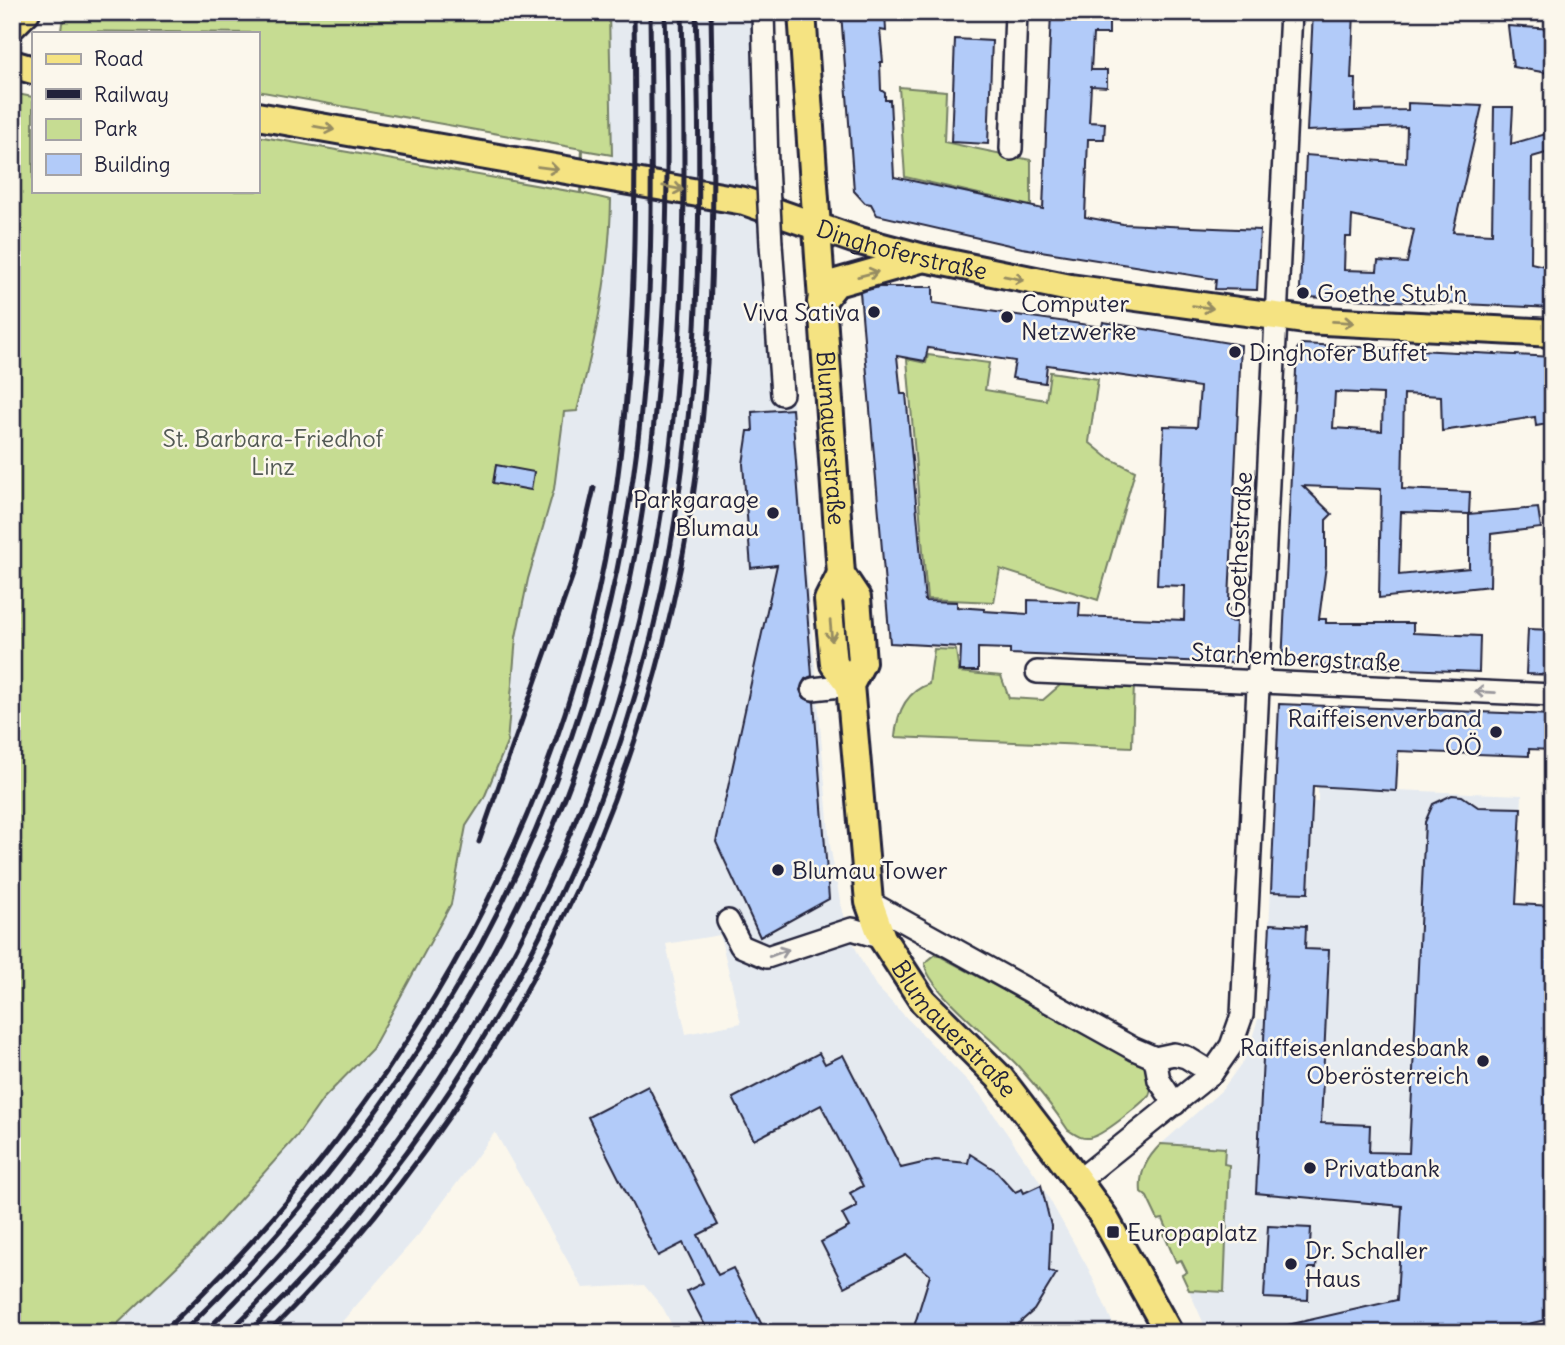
<svg xmlns="http://www.w3.org/2000/svg" width="1565" height="1345" viewBox="0 0 1565 1345" font-family="Delius,sans-serif">
<rect width="100%" height="100%" fill="#fbf7ec"/>
<filter id="ink" filterUnits="userSpaceOnUse"><feTurbulence type="fractalNoise" baseFrequency=".0143" numOctaves="2"/><feDisplacementMap in="SourceGraphic" scale="14" xChannelSelector="R" yChannelSelector="G"/><feConvolveMatrix kernelMatrix="1 2 1 2 8 2 1 2 1" color-interpolation-filters="sRGB"/></filter>
<g filter="url(#ink)">
<g fill="#e5eaf0" fill-rule="evenodd">
<path d="M609,12H773L780,246L830,845L842,912L852,929L850,936L862,962L876,986L979,1093L1037,1177L1089,1270L1117,1333H676L663,1308L644,1285L583,1288L495,1132L419,1234L332,1333H108L199,1245L297,1136L323,1099L372,1049L451,904L466,826L484,798L507,743L516,637L528,579L554,489L564,412L588,369L598,323L611,218ZM720,935L741,1023L686,1034L666,944Z"/>
<path d="M1318,787L1522,795L1517,904L1553,906V1319L1493,1333H1208L1182,1275L1187,1271L1181,1260L1176,1262L1162,1234L1167,1231L1162,1219L1158,1220L1147,1197L1141,1192L1142,1172L1150,1154L1222,1090L1246,1057L1258,1019H1265L1275,800L1318,802Z"/>
</g>
<g fill="#c6dc92" stroke="#747f66" stroke-width="2">
<path d="M72,12H609L612,155L583,150L581,193L611,200C610,272 595,342 577,411L564,412L554,489L528,579L516,637L507,743L484,798L466,826L451,904L372,1049L323,1099L297,1136L199,1245L108,1333H12V93L33,97V191H257V136L580,193L582,149L257,91V33L61,31L62,23Z"/>
<path d="M899,87L946,91L944,142L1031,160V206L905,177Z"/>
<path d="M928,355L989,363L985,390L1046,400L1050,372L1098,379L1089,442L1107,457L1135,471L1098,600L1000,569L994,602L927,599L907,359L926,363Z"/>
<path d="M934,649L956,650L959,672L1001,676L1009,698L1043,700L1066,680L1134,683L1132,747L895,737C897,713 905,692 929,684Z"/>
<path d="M936,954L1144,1066L1152,1086L1149,1096C1138,1106 1103,1136 1089,1138C1080,1139 1075,1134 1068,1130C1053,1107 1036,1086 1018,1066C1000,1045 924,987 925,963Z"/>
<path d="M1161,1144L1225,1148L1224,1164L1229,1165L1224,1292L1189,1290L1182,1275L1187,1272L1181,1260L1176,1262L1164,1234L1168,1231L1163,1219L1158,1220L1147,1197L1141,1192C1139,1172 1147,1158 1161,1144Z"/>
</g>
<g fill="#b2cbf9" stroke="#22223b" stroke-width="2" fill-rule="evenodd">
<path d="M841,12H885L886,31L880,30L883,62H880L881,90L885,93V100H890L894,177L1043,209L1051,12H1094V17H1109V34H1093L1091,70H1107V87L1091,86L1089,122L1105,123L1104,139H1088L1085,217L1123,224L1260,230L1257,290L1215,289L1216,279L1022,248L877,215L871,204L865,203L854,191Z"/>
<path d="M1313,12H1354L1351,79H1356L1355,111L1408,110V103L1482,106L1453,232L1492,234L1494,107H1513L1511,144L1553,132V151L1532,157L1531,263L1553,268V308L1306,297L1303,293L1300,290L1306,155L1406,163L1407,127L1307,131ZM1352,216L1414,230L1407,263L1378,261L1377,271L1344,270L1345,237H1351Z"/>
<path d="M1508,26L1553,29V69H1548V73L1513,67Z"/>
<path d="M955,39L992,41L988,144L951,142Z"/>
<path d="M879,287H933V303L1102,327L1103,322L1241,345L1228,621L1236,622L1234,663L1010,654V649L978,648V671H960L961,647L890,643L860,292ZM928,348L1015,361L1012,378L1031,381L1045,383L1047,365L1200,387L1197,427L1164,426L1157,585L1185,586L1184,620L1079,616L1080,602L1028,600V614L984,611V609L957,607V602L925,601L906,394H901L897,356L925,361Z"/>
<path d="M1301,344L1553,357V423L1536,426L1535,417L1442,431L1441,396L1404,394L1402,489L1470,492L1469,514L1538,508L1541,528L1491,534L1490,586L1379,598L1381,489L1303,486L1332,514L1326,520V566L1319,619H1326V623H1413V633L1480,636L1479,672L1282,664L1297,349ZM1335,392L1383,394L1382,431L1333,428ZM1401,512L1469,514V568L1399,575Z"/>
<path d="M792,409L812,676L805,679L800,690L803,697L814,702L829,899L760,937L716,842L777,565L751,568L743,464L748,431H753L752,412Z"/>
<path d="M496,465L534,472L531,490L493,483Z"/>
<path d="M1528,629L1553,630V675L1526,674Z"/>
<path d="M1279,704L1553,715V750L1529,749V756L1398,751L1396,791L1313,786L1308,893L1271,892Z"/>
<path d="M1452,795L1462,796L1478,807L1521,808L1516,904L1553,906V1318L1492,1333H1284L1283,1326L1397,1300L1402,1206L1256,1193L1270,924L1306,926L1305,949L1329,950L1321,1123L1370,1125L1369,1152L1409,1153L1425,822L1433,804Z"/>
<path d="M819,1053L825,1064L843,1055L901,1168L935,1160L968,1163L970,1154L995,1170L1015,1192L1022,1189L1024,1193L1041,1185L1051,1226L1049,1271L1056,1274L1034,1310L1008,1333H912L930,1275L906,1255L844,1287L821,1242L849,1227L842,1214L857,1206L850,1193L863,1186L821,1105L754,1140L733,1098Z"/>
<path d="M648,1086L718,1225L698,1235L718,1275L733,1268L766,1333H709L687,1291L703,1283L683,1243L658,1256L588,1117Z"/>
<path d="M1268,1226L1311,1228L1310,1245L1318,1246L1316,1268H1309L1308,1300L1264,1298Z"/>
</g>
<g fill="none" stroke-linecap="round" stroke-linejoin="round">
<g stroke="#22223b" stroke-width="26">
<g id="minor">
<path d="M763,12L767,165"/>
<path d="M1011,149L1016,12"/>
<path d="M771,244L782,394"/>
<path d="M1037,672L1553,695"/>
<path d="M813,689L850,685"/>
<path d="M869,902L1134,1049L1155,1058L1174,1054L1186,1057L1212,1073"/>
<path d="M728,921L741,946L767,957L852,929L882,938"/>
<path d="M1155,1058L1159,1080L1175,1104"/>
<path d="M1078,1181L1212,1073L1231,1046L1242,1015L1291,12"/>
</g>
</g>
<g stroke="#22223b" stroke-width="32">
<g id="major">
<path id="s1" d="M802,12L841,574L857,598L862,662L850,685L869,902L882,938L923,1001L1000,1078L1059,1155L1104,1217L1169,1333"/>
<path d="M12,26L26,12"/>
<path d="M12,64L33,70"/>
<path id="s2" d="M257,116L744,201L856,240L924,258L1070,288L1305,320L1553,333"/>
<path d="M821,302L836,283L924,258"/>
<path d="M841,574L828,600L834,664L850,685"/>
</g>
</g>
<use href="#minor" stroke="#fbf7ec" stroke-width="21"/>
<use href="#major" stroke="#f5e382" stroke-width="26"/>
<g stroke="#22223b" stroke-width="5">
<path d="M479,842L575,569L594,488"/>
<path d="M162,1333C389,1119 558,840 610,530C638,359 636,185 634,12"/>
<path d="M182,1333C426,1097 585,817 633,478C655,325 652,167 650,12"/>
<path d="M204,1333C429,1113 591,833 641,520C668,353 670,181 665,12"/>
<path d="M228,1333C452,1117 607,833 659,527C687,357 686,183 682,12"/>
<path d="M248,1333C454,1134 602,871 662,590C702,401 702,204 696,12"/>
<path d="M268,1333C503,1101 654,795 697,468C716,317 714,164 711,12"/>
</g>
<g stroke="#22223b" stroke-width="26" stroke-linecap="butt">
<path id="minor-bridge" d="M767,165L771,244"/>
</g>
<use href="#minor-bridge" stroke="#fbf7ec" stroke-width="21"/>
</g>
<defs><path id="oneway-shaft" d="M-6 0H5M1.5-3L5.5 0L1.5 3" fill="none" stroke-width="1.6" stroke-linecap="round" stroke-linejoin="round" transform="scale(1.75)"/></defs>
<g stroke="#968c62">
<use href="#oneway-shaft" transform="translate(324 128) rotate(10)"/>
<use href="#oneway-shaft" transform="translate(548 168) rotate(7)"/>
<use href="#oneway-shaft" transform="translate(673 188) rotate(11)"/>
<use href="#oneway-shaft" transform="translate(868 274) rotate(-14)"/>
<use href="#oneway-shaft" transform="translate(1014 278) rotate(11)"/>
<use href="#oneway-shaft" transform="translate(1203 307) rotate(8)"/>
<use href="#oneway-shaft" transform="translate(1343 322) rotate(3)"/>
<use href="#oneway-shaft" transform="translate(831 631) rotate(85)"/>
</g>
<g stroke="#99979c">
<use href="#oneway-shaft" transform="translate(1485 692) rotate(-177)"/>
<use href="#oneway-shaft" transform="translate(779 953) rotate(-20)"/>
</g>
</g>
<g fill="#22223b" stroke="#fbf7ec" stroke-width="2.5">
<circle cx="1303" cy="293" r="7"/>
<circle cx="874" cy="312" r="7"/>
<circle cx="1007" cy="317" r="7"/>
<circle cx="1235" cy="352" r="7"/>
<circle cx="773" cy="513" r="7"/>
<circle cx="1496" cy="732" r="7"/>
<circle cx="778" cy="870" r="7"/>
<circle cx="1483" cy="1061" r="7"/>
<circle cx="1310" cy="1168" r="7"/>
<rect x="1106" y="1225" width="14" height="14" rx="3.5"/>
<circle cx="1291" cy="1264" r="7"/>
</g>
<g text-anchor="middle" dominant-baseline="central" stroke-width="5" stroke-linejoin="round" paint-order="stroke">
<g font-size="24" fill="#22223b" stroke="#fbf7ec">
<text stroke="none"><textPath href="#s2" startOffset="660">Dinghoferstraße</textPath></text>
<text stroke="none"><textPath href="#s1" startOffset="427">Blumauerstraße</textPath></text>
<text transform="translate(1239 545) rotate(-87)">Goethestraße</text>
<text transform="translate(1296 657) rotate(3)">Starhembergstraße</text>
<text stroke="none"><textPath href="#s1" startOffset="1055">Blumauerstraße</textPath></text>
</g>
<g font-size="24" fill="#22223b" stroke="#fbf7ec" text-anchor="start">
<text x="1317" y="293">Goethe Stub'n</text>
<text x="1021" y="303">Computer<tspan x="1021" dy="28">Netzwerke</tspan></text>
<text x="860" y="312" text-anchor="end">Viva Sativa</text>
<text x="1249" y="352">Dinghofer Buffet</text>
<text x="759" y="499" text-anchor="end">Parkgarage<tspan x="759" dy="28">Blumau</tspan></text>
<text x="1482" y="718" text-anchor="end">Raiffeisenverband<tspan x="1482" dy="28">OÖ</tspan></text>
<text x="792" y="870">Blumau Tower</text>
<text x="1469" y="1047" text-anchor="end">Raiffeisenlandesbank<tspan x="1469" dy="28">Oberösterreich</tspan></text>
<text x="1324" y="1168">Privatbank</text>
<text x="1127" y="1232">Europaplatz</text>
<text x="1305" y="1250">Dr. Schaller<tspan x="1305" dy="28">Haus</tspan></text>
</g>
<g font-size="24" fill="#535a55" stroke="#fbf7ec">
<text x="273" y="438">St. Barbara-Friedhof<tspan x="273" dy="28">Linz</tspan></text>
</g>
</g>
<rect width="1565" height="1345" fill="none" stroke="#fbf7ec" stroke-width="42"/>
<rect x="21" y="21" width="1523" height="1303" fill="none" stroke="#22223b" stroke-width="2.5" filter="url(#ink)"/>
<rect x="32" y="32" width="228" height="161" fill="#fbf7ec" stroke="#a4a2a5" stroke-width="2"/>
<rect x="46" y="54" width="35" height="10" fill="#f5e382" stroke="#a4a2a5" stroke-width="2"/>
<text x="94" y="66" font-size="21" fill="#22223b">Road</text>
<rect x="46" y="89" width="35" height="10" fill="#22223b" stroke="#a4a2a5" stroke-width="2"/>
<text x="94" y="102" font-size="21" fill="#22223b">Railway</text>
<rect x="46" y="119" width="35" height="21" fill="#c6dc92" stroke="#a4a2a5" stroke-width="2"/>
<text x="94" y="136" font-size="21" fill="#22223b">Park</text>
<rect x="46" y="154" width="35" height="21" fill="#b2cbf9" stroke="#a4a2a5" stroke-width="2"/>
<text x="94" y="172" font-size="21" fill="#22223b">Building</text>
</svg>
